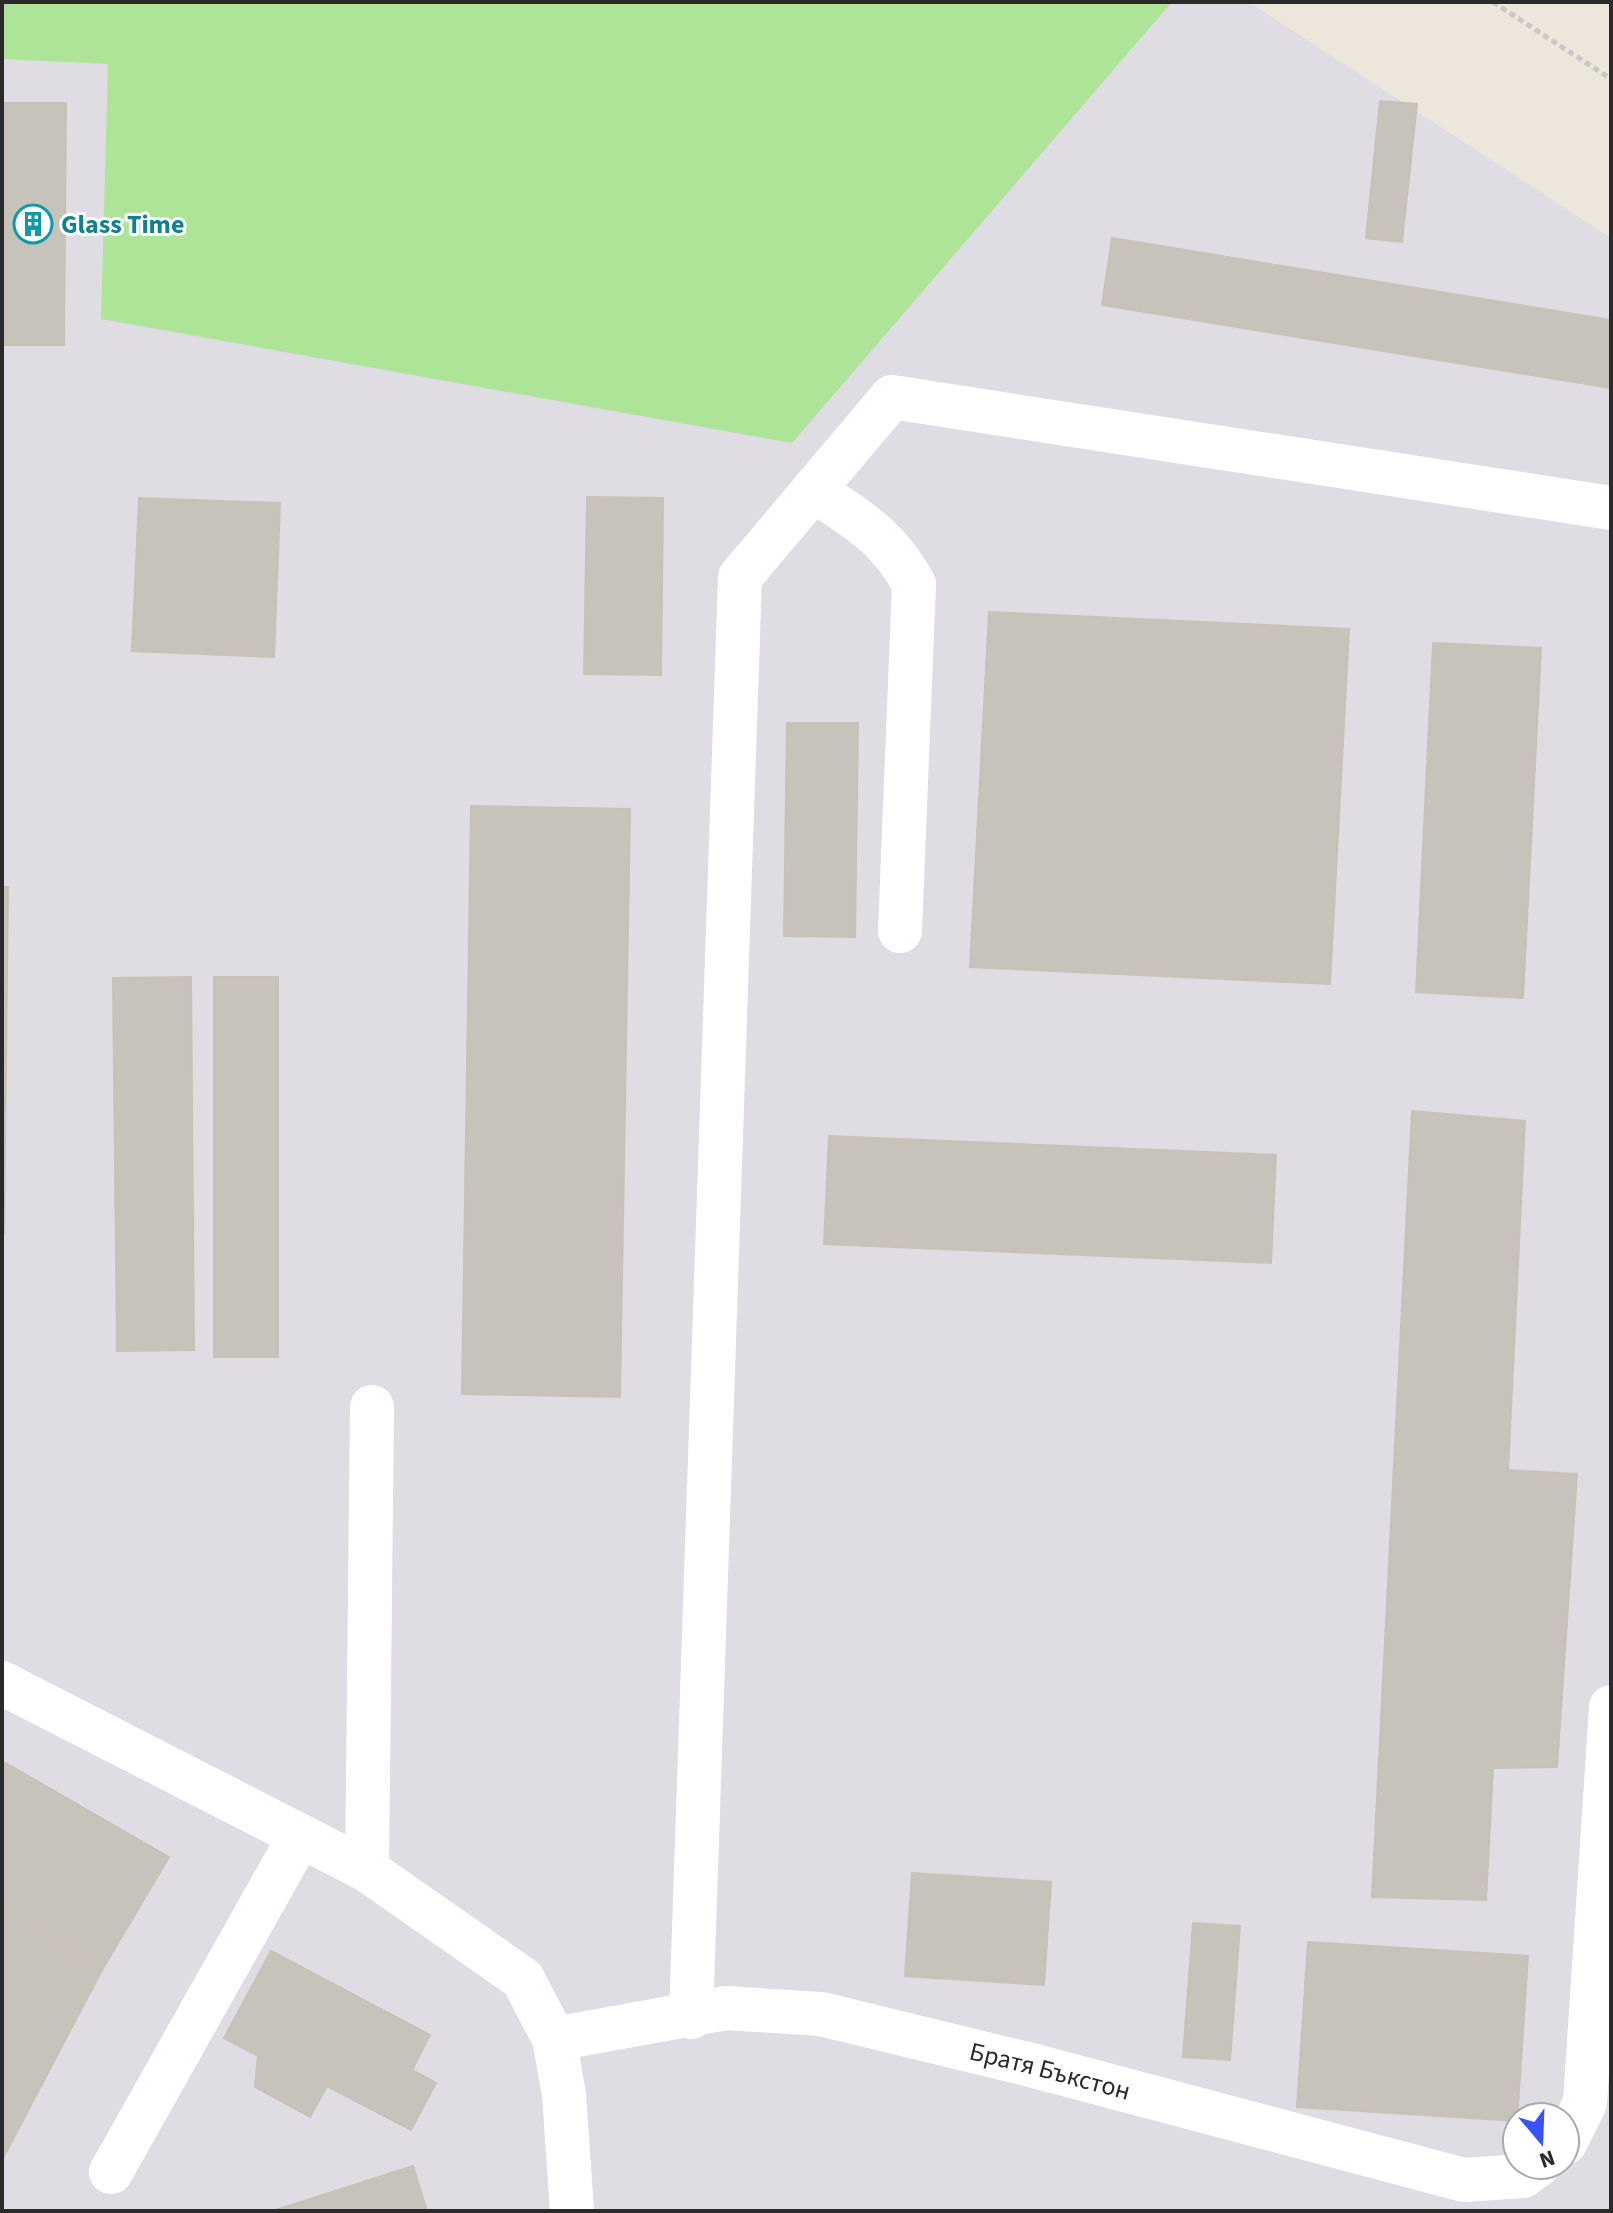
<svg xmlns="http://www.w3.org/2000/svg" width="1613" height="2213" viewBox="0 0 1613 2213" font-family="'Source Sans 3',sans-serif">
<rect width="100%" height="100%" fill="#ece6db"/>
<path fill="#dfdce4" fill-rule="evenodd" d="M1172,2H1249L1611,238V2211H2V59L108,63L792,442ZM1517,2117H1565V2165H1517Z"/>
<path fill="#ade497" d="M2,2H1172L792,443L101,319L108,64L2,59Z"/>
<g fill="#c7c3bb" stroke="#c7c2b5" stroke-width="2">
<path d="M1380,101L1417,104L1402,242L1366,238Z"/>
<path d="M2,103H66L64,345H2Z"/>
<path d="M1112,238L1611,320V388L1102,305Z"/>
<path d="M587,497L663,498L661,675L584,674Z"/>
<path d="M139,498L280,503L274,657L132,651Z"/>
<path d="M989,612L1349,629L1330,984L970,967Z"/>
<path d="M1433,643L1541,648L1523,998L1416,992Z"/>
<path d="M787,723H858L855,937L784,936Z"/>
<path d="M471,806L630,809L620,1397L462,1394Z"/>
<path d="M2,887H8L4,1234H2Z"/>
<path d="M191,977L194,1350L117,1351L113,978Z"/>
<rect x="214" y="977" width="64" height="380"/>
<path d="M1412,1111L1525,1121L1508,1470L1577,1474L1557,1767L1493,1768L1486,1900L1372,1897Z"/>
<path d="M829,1136L1276,1155L1271,1263L824,1244Z"/>
<path d="M2,1761L169,1857L102,1970L2,1913Z"/>
<path d="M912,1873L1051,1882L1044,1985L905,1976Z"/>
<path d="M2,1913L102,1970L2,2160Z"/>
<path d="M1193,1923L1240,1926L1230,2060L1183,2057Z"/>
<path d="M1308,1942L1528,1956L1517,2121L1297,2107Z"/>
<path d="M271,1951L430,2035L412,2070L436,2083L411,2130L327,2086L310,2117L255,2087L258,2056L224,2038Z"/>
<path d="M413,2166L427,2211H273Z"/>
</g>
<g fill="none" stroke-linecap="round" stroke-linejoin="round">
<path stroke="#c8c8c8" stroke-width="5" stroke-dasharray="6 4" stroke-linecap="butt" d="M1493,2L1611,79"/>
<g stroke="#fff" stroke-width="44">
<path d="M813,490C858,520 888,536 914,584L900,931"/>
<path d="M2,1683L367,1870L523,1979L554,2039L564,2094L572,2211"/>
<path d="M367,1870L372,1407"/>
<path d="M691,2017L740,577L892,397L1611,508"/>
<path id="s1" d="M554,2039L726,2008L821,2014L1031,2065L1464,2180L1523,2176L1538,2165"/>
<path d="M1565,2143L1585,2103L1611,1707"/>
<path d="M111,2172L300,1836"/>
</g>
</g>
<defs>
<g id="building-ring" transform="scale(2)"><circle r="9.5" fill="#fff" stroke="#0f9aa8" stroke-width="1.5"/><path d="M-4-6H4V6H1V3H-1V6H-4ZM-2.5-4.3h1.7v1.8h-1.7ZM.8-4.3h1.7v1.8H.8ZM-2.5-1h1.7V.8h-1.7ZM.8-1h1.7V.8H.8Z" fill="#0f9aa8"/></g>
</defs>
<g fill-rule="evenodd">
<use href="#building-ring" x="33" y="224"/>
</g>
<g text-anchor="middle" dominant-baseline="central" stroke-width="6" stroke-linejoin="round" paint-order="stroke">
<g font-size="26" font-weight="bold" fill="#0d838f" stroke="#fff" text-anchor="start">
<text x="61" y="224">Glass Time</text>
</g>
<g font-size="26" fill="#2a2a2a" stroke="#fff">
<text stroke="none"><textPath href="#s1" startOffset="506">Братя Бъкстон</textPath></text>
</g>
</g>
<rect width="1613" height="2213" fill="none" stroke="#2a2a2a" stroke-width="8"/>
<g transform="translate(1541 2141) rotate(161)"><circle r="38" fill="#ffffff" stroke="#aaaaaa" stroke-width="2"/>
<path d="M0-6L14 30L0 20L-14 30Z" fill="#3952fc"/>
<text y="-12" font-size="22" font-weight="bold" text-anchor="middle" fill="#2a2a2a">N</text>
</g>
</svg>
